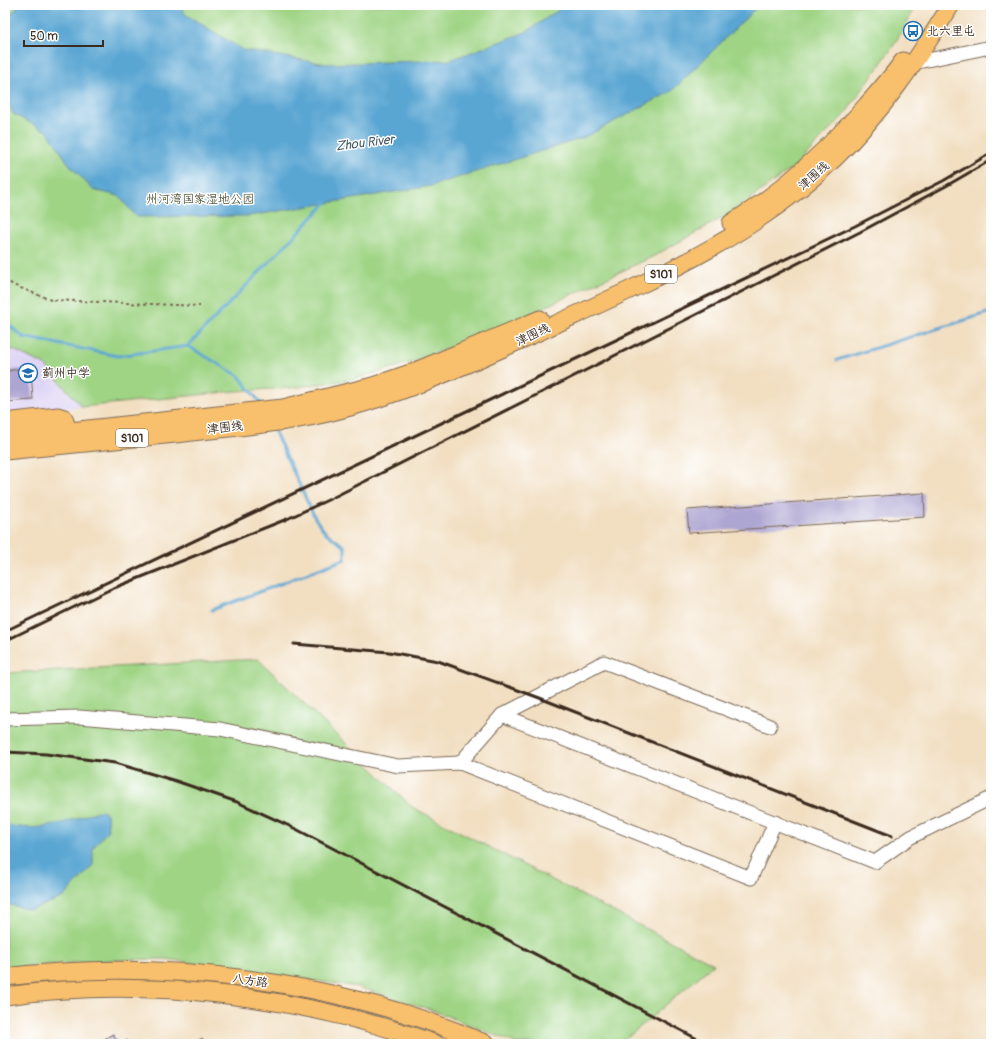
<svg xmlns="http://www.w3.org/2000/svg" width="996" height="1049" viewBox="0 0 996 1049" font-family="Pangolin,'LXGW WenKai TC',sans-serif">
<rect width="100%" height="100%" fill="#fff"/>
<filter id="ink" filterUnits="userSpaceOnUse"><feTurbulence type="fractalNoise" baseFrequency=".025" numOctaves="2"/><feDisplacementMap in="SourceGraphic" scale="8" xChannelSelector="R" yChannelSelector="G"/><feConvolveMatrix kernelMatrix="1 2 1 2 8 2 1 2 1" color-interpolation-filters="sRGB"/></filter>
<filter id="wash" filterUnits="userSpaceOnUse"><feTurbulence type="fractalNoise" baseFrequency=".012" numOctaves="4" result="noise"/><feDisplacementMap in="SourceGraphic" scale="16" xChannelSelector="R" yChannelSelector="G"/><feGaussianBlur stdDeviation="0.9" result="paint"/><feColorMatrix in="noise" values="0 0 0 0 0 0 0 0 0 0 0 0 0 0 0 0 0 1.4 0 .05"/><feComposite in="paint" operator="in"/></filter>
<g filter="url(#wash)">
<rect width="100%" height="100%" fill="#f2dfc2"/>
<path fill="#dfd5f5" d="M5,346L45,365L82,407L5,415Z"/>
<g fill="#9fd484" stroke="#6d7f51">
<path d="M5,5H917L894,45L845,114L795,166L731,213L652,257L506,325L413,362L354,379L291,388L236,391L82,407L45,365L5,346Z"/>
<path d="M258,659L412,807L714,964L620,1044H518L432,1010L358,987L166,959L110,960L5,968V673Z"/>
</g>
<g fill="#5aa6d3" stroke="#4a6878">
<path d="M18,5H181L185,14L243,50L327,64L450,60L526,32L566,5H759L672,91L583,138L431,186L249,216L136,217L119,196L93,190L68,163L48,132L13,114L5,95V19L18,7Z"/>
<path d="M101,810L107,814L108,830L93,848V865L64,897L31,910L5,904V824C40,834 68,821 101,810Z"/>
</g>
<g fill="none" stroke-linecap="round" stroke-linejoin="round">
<g stroke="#5aa6d3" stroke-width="3">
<path d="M5,322L23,337L118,356L188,346L328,201"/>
<path d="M188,346L239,376L262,405"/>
<path d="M837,360L991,312"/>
<path d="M212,610L345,559V547L325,532L315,518L273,428"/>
</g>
</g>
<g id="blocks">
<g fill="#aea6d2">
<path d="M31,368L33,400L5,402V371Z"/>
<path d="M924,493L925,517L689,533L687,510Z"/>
<path d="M113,1034L119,1044H96Z"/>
<path d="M202,1038L206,1044H192Z"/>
<path d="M127,1040L130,1044H120Z"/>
</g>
</g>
</g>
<g filter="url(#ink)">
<use href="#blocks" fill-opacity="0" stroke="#7b6957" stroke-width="1"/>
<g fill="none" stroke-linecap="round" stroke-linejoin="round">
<g stroke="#7b6957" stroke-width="15">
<g id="minor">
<path d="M908,64L991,47"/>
<path d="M502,715L875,862L911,837L991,798"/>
<path d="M5,719L79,717L220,729L398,766L460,763L751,878L775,822"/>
<path d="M460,763L502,715L604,662L770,726"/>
</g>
</g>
<g stroke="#7b6957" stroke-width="19">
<g id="major">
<path d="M731,223C782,193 827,150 866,106C879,91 892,77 903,61"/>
<path d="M5,422L58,416L64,418L68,431"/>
<path d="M5,438L283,408L373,386L413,372L540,319"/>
<path d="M5,451C65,445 125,439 185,433C226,428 269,425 310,417C392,400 469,364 545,329C647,282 754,237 836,157C882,112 917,60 951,5"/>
<path d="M5,977C165,958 338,980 487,1044"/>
<path d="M5,996C147,976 301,996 436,1044"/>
</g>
</g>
<path stroke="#7b6957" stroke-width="2" stroke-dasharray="3 3" stroke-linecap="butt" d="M5,279L13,285L51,300L200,306"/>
<use href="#minor" stroke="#fff" stroke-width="13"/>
<use href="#major" stroke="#f8bf6c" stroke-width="17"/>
<g stroke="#3b2a1e" stroke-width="3">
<path d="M5,631L855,226L943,181L991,153"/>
<path d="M5,641L109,590L287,519L330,499L860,232L946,186L991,160"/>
<path d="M294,644L389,652L438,661L537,697L892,836"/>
<path d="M5,752L46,754L115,763L176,781L237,802L296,829L707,1044"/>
</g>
</g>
</g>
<defs>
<g id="bus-ring" transform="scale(1)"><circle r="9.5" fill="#fff" stroke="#1f6fb2" stroke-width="1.5"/><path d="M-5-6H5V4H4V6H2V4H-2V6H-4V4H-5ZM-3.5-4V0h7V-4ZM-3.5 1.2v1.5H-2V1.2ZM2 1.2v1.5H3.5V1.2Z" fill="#1f6fb2"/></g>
<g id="school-ring" transform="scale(1)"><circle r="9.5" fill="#fff" stroke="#1f6fb2" stroke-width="1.5"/><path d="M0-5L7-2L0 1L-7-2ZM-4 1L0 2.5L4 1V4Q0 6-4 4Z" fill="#1f6fb2"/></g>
</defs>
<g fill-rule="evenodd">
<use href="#bus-ring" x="913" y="31"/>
<use href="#school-ring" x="28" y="373"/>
</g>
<g text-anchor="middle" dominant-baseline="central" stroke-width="3" stroke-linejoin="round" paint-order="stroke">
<g fill="#fff" stroke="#766a62" stroke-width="1">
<rect x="645" y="265" width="32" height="18" rx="3"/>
<rect x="116" y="429" width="32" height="18" rx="3"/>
</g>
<g font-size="11" font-weight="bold" fill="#3b2a1e">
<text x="661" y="274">S101</text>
<text x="132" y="438">S101</text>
</g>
<g font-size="12" fill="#3b2a1e" stroke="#fff" text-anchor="start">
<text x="927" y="31">北六里屯</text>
<text x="42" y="373">蓟州中学</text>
</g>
<g font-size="12" fill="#3b2a1e" stroke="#fff">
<text transform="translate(814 176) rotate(-41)">津围线</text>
<text transform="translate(533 335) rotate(-25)">津围线</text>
<text transform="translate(225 428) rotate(-6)">津围线</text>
<text transform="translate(250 981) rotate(8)">八方路</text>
</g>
<g font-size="12" fill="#595d3d" stroke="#fff">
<text x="200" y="199">州河湾国家湿地公园</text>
</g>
<g font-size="13" font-style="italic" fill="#475c66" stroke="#fff">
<text transform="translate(365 143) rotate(-7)">Zhou River</text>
</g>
</g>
<rect width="996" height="1049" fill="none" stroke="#fff" stroke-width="20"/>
<path d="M24 40v6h79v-6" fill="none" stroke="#3b2a1e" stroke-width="2"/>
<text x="30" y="40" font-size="12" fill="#3b2a1e" stroke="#ffffff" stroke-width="3" paint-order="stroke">50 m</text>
</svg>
